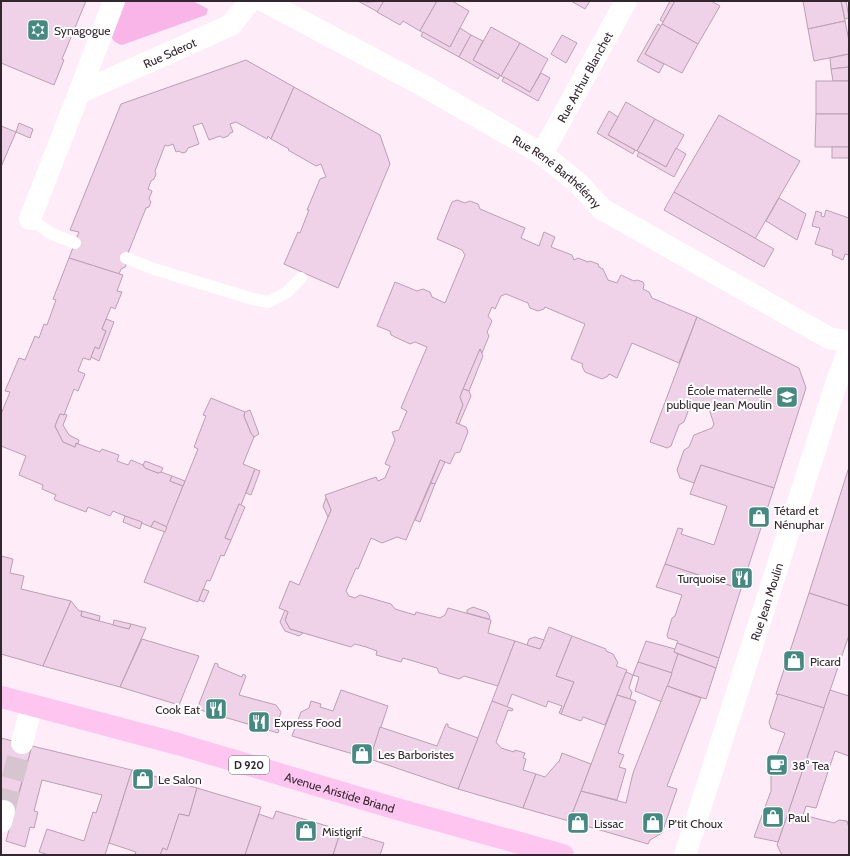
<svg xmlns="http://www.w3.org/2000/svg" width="850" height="856" viewBox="0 0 850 856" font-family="Cabin,sans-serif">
<rect width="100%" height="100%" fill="#ffecf9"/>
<path fill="#f9b5e8" d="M122,1H193L208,9L206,15L122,45C115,43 112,40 110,34Z"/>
<g fill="#f0d2e8" stroke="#bb9fb3">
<path d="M1,1H86L62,59L64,60L54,85L1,63Z"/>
<path d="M358,1L367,2L384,1L378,12Z"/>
<path d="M384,1H437L420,31L403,21L400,25L377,12Z"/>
<path d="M437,1H452L469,11L450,47L420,31Z"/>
<path d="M571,1H590L585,9Z"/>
<path d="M670,1H675L663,22L660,20Z"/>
<path d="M675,1H711L720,6L698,44L662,24Z"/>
<path d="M803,1H841L845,21L808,29Z"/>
<path d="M841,1H846L849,18L845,19Z"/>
<path d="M845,21L849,41V54L814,61L808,29Z"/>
<path d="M658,24L661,26L645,54L664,64L659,73L637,61Z"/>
<path d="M662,24L698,44L682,73L645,54Z"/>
<path d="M491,27L520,43L501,76L473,60Z"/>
<path d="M460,28L471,35L459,57L421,36L423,32L450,47Z"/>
<path d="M471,35L483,41L473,60L500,75L498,79L459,57Z"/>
<path d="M562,35L577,43L566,63L551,54Z"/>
<path d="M520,43L548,59L530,92L501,76Z"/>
<path d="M849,54V67L831,69L830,58Z"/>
<path d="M246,60L294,87L271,139L268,136L267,139L236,122L230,124L233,132L230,133L228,136L223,138L220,136L209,140L202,123L193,126L199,144L188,148L186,152L182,153L179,151L176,152L173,144L168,146L165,145L155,171L156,174L154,179L151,181L148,189L152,191L149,199L151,202L149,207L146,208L126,258L127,263L125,267L121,269L119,274L69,258L79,232L70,230L121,104Z"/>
<path d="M849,67V81H833L831,69Z"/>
<path d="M541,73L550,78L538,101L502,81L504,77L530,92Z"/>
<rect x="816" y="81" width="33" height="33"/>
<path d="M294,87L380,135L390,164L338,288L284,264L298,232L300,233L309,210H307L320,179L326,177L321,164L316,166L288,150L289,149L271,139Z"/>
<path d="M626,102L655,119L637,151L608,135Z"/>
<path d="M609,111L618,117L608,135L635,150L633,154L597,133Z"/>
<path d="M816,114H849V147H815Z"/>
<path d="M719,115L800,161L755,239L674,192Z"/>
<path d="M655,119L684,135L666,167L637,151Z"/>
<path d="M19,123L33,129L30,138L16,132Z"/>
<path d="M1,126L16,132L1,167Z"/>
<rect x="832" y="147" width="17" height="11"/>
<path d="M676,148L686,154L674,177L637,156L639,152L666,167Z"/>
<path d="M674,192L774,249L764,267L664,210Z"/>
<path d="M779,198L806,214L797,240L766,221Z"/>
<path d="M457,200L465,203L470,201L478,204L480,209L525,228L521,238L539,246L544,232L555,237L551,247L572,255L574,260L578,258L588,262L590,261L598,264L599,267L603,269L608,280L617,283L621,275L634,281L637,280L643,282L644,285L643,289L649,292L652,298L697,317L679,363L632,343L617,378L609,374L608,376L602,379L585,372L582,366L583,364L571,359L585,324L545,307L544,309L538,311L530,308L528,303L506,294L501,296L495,309L492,307L488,316L492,321L487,332L489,336L482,353L480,349L460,397L463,405L456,423L466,427L468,432L460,452L455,453L450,464L440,460L406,540L397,537L382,543L371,538L358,569L356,568L346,591L349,596L355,598L360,595L391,604L395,609L415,615L416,612L440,618L445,615L448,608L491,620L488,633L515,641L498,686L464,676L459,679L439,673L437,668L403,658L401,662L376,655L377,651L366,647L355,644L351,647L290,629L285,620L288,612L279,608L290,581L299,585L331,510L325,495L376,477L378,481L385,478L390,466L385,464L395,440L392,432L399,430L407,411L401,408L427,347L415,342L410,344L391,335L390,331L377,326L395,282L417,291L423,289L430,292L432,297L445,303L465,255L462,250L437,239L452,202Z"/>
<path d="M826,210L849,218V255L845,254L843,260L832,255L833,250L815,244L820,228L812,226L816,211L822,213L821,216L824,217Z"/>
<path d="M69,258L123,275L117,291L122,292L115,309L111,307L102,329L106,331L99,349L95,347L90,360L83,358L78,371L85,374L78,391L74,389L64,415L60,414L55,426L63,442L75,447L76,443L78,444L100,452L102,449L119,455L117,461L128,465L131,460L143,465L145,468L158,473L161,472L172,476L170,481L183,486L167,527L154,521L151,527L113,511L110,516L88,507L86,512L55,500L54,499L56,495L42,489L43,485L19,475L26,456L1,446V414L10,392L5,391L19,358L25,360L35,336L39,338L44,324L47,325L56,300L53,299Z"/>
<path d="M697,317L799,368L806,388L774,488L701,465L694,483L680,478L677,470L684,450L689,447L694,435L712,428L714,424L707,403L703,401L690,406L684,422L679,425L671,446L667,448L650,442Z"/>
<path d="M106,319L114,322L99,361L91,357L95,347L99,349L106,331L102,329Z"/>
<path d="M480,349L483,356L469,391L463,389Z"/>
<path d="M463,389L469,391L471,396L459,424L456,423L463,405L460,397Z"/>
<path d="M211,398L245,412L244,416L251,433L254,437L243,464L255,469L241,505L239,504L225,538L231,540L224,556L221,555L210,581L207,580L198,602L144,582L198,449L194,447L206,416L203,415Z"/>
<path d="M250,410L259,434L254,437L251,433L244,416L245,412Z"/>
<path d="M60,414L64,415V414L67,415L63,425L69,435L79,440L78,444L76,443L75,447L63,442L55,426Z"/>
<path d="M440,460L445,462L435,484L431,483Z"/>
<path d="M145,461L163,468L161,472L158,473L145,468L143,465Z"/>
<path d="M701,465L774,488L741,589L665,564L678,528L683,529L681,534L714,545L727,506L690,494Z"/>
<path d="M849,467V606L809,593Z"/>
<path d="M255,469L260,471L251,495L246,493Z"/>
<path d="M172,476L185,481L183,486L170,481Z"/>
<path d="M431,483L435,484L420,522L415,520Z"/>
<path d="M326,498L331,510L328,517L323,506Z"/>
<path d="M239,504L245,507L231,540L225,538Z"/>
<path d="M125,516L142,522L140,529L123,522Z"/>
<path d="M154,521L167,527L165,532L151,527Z"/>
<path d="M1,556L13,559L10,573L24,576L21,589L71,601L43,666L1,654Z"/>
<path d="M665,564L741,589L719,658L677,643L678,641L668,638L667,635L672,618L675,616L682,595L656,587Z"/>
<path d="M203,589L209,591L204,602L199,600Z"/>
<path d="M809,593L849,606V635L824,708L776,694Z"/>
<path d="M71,601L79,611H82L81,616L129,629L131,624L146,628L120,687L43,666Z"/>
<path d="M473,607L487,612L490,617L489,619L467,613V610Z"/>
<path d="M285,610L288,612L285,620L290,629L303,633L299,636L285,631L280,622Z"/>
<path d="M82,611L100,616L99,621L81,616Z"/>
<path d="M114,620L131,624L129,629L113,625Z"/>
<path d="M549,627L572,636L556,676L574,682L561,714L559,713L562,706L548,701L546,707L512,694L507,707L492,701L515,641L540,649Z"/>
<path d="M572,636L606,649V651L613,654L618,663L616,666L627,670L605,725L583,717L581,721L561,714L574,682L556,676Z"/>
<path d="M535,637L544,640L540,649L527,645L529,639Z"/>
<path d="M142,639L199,656L179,705L120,687Z"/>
<path d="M646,641L675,649L674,652L678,654L672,673L638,662Z"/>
<path d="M677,643L719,658L716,668L674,652Z"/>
<path d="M678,654L716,668L706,699L667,686Z"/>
<path d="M638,662L672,673L662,702L635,691L639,677L633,675Z"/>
<path d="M215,663L218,664V667L242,677L243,674L246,676L239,695L276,705L281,712L276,729L279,730L278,733L197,709Z"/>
<path d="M626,672L633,675L629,688L632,692L630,699L617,695Z"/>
<path d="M667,686L701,698L667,786L677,789L662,833L650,840L648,844L569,821L581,791L626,803L633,773Z"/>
<path d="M341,690L388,706L370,759L292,736L301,712L309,708L311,701L321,704L320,707L333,711Z"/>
<path d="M830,690L849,696V756L835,751L816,808L806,806L803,815L834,823L839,820L847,821L849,827V855H782L777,845Z"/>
<path d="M778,694L824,708L778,842L754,837L771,791V771L785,733L771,728L769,722Z"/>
<path d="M617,695L636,701L618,753L624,755L619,767L626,769L617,800L581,791Z"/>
<path d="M492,701L513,709L512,711L508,710L496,742L501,748L514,752L515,750L525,753L523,758L526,759L523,770L536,774L523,808L458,789Z"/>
<path d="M446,724H448V727L478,738L458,789L370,759L380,727L437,746Z"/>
<path d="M1,738L32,746L13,813L1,810Z"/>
<path d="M32,746L132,770L105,855H49L39,852L47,829L84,841L93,812L96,813L102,795L42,780L34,811L38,812L34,828L30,827L25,847L6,841Z"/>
<path d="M562,753L591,764L581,791L569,821L523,808L536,774L545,777L558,762H559Z"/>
<path d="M132,770L197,788L189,816L179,814L167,850L163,848L160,855H135L136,852L109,843Z"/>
<path d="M197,788L261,807L245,855H160L163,848L167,850L179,814L189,816Z"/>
<path d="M276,811L341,830L333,855H245L259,814L273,819Z"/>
<path d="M341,830L384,843L380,855H333Z"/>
</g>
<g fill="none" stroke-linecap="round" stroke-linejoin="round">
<path stroke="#d6c5d1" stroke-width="22" stroke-dasharray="22 11" stroke-linecap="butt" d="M4,811L22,743"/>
<g stroke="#fff" stroke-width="12">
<path d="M30,219L52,234L75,243"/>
<path d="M126,258L154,269L253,299L268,302L286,293L301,278"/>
</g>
<g stroke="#fff" stroke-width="22">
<path id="s1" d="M264,1L424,86L542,154L579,184L602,209L829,338L849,342"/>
<path id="s2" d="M79,93L231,25L250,1"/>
<path id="s3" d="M542,154L626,1"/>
<path d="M30,219L79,93L114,1"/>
<path d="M22,743L32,705"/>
<path d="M1,822L4,811"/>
</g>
<path stroke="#fff" stroke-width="22" id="s4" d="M685,855L836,384L849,349"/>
<path stroke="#fdc5f0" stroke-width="22" id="s5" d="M1,697L178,744L397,809L563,855"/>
</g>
<defs>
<g id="synagogue-square" transform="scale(1.15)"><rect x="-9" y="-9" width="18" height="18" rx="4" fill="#448a82" stroke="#fff"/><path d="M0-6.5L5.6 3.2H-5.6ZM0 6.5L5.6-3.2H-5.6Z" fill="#fff"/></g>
<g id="school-square" transform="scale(1.15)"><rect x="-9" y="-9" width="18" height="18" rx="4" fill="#448a82" stroke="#fff"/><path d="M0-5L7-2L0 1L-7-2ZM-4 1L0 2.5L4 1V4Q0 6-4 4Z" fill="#fff"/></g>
<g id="shop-square" transform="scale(1.15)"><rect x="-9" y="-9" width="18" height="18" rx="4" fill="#448a82" stroke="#fff"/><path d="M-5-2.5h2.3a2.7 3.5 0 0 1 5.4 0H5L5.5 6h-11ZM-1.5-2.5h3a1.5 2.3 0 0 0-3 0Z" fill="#fff"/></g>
<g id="restaurant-square" transform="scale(1.15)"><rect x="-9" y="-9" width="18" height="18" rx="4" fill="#448a82" stroke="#fff"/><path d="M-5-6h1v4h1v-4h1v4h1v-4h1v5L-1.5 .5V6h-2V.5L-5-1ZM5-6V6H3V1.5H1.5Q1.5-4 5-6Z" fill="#fff"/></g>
<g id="cafe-square" transform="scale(1.15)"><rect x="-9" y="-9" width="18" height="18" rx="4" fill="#448a82" stroke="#fff"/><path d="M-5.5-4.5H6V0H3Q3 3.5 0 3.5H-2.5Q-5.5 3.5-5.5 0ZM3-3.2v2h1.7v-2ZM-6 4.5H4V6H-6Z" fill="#fff"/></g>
</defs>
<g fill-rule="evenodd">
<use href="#synagogue-square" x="38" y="30"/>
<use href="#school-square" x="787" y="397"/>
<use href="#shop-square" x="759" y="517"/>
<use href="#restaurant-square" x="742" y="578"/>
<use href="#shop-square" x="794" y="661"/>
<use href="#restaurant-square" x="216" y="709"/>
<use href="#restaurant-square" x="259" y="722"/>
<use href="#shop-square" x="362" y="754"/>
<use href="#cafe-square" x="777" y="765"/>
<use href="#shop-square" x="143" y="779"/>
<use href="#shop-square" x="773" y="817"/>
<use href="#shop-square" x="578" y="823"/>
<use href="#shop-square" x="653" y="823"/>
<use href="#shop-square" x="306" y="831"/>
</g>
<g text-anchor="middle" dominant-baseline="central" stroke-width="4" stroke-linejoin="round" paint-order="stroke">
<rect fill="#fff" stroke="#70686d" stroke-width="1" x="229" y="756" width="40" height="18" rx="3"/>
<g font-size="11" font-weight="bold" fill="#33272f">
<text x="249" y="765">D 920</text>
</g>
<g font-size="12" fill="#33272f" stroke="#fff" text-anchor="start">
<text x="54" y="30">Synagogue</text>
<text x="772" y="390" text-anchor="end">École maternelle<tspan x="772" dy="14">publique Jean Moulin</tspan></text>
<text x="774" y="510">Tétard et<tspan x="774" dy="14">Nénuphar</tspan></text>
<text x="726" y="578" text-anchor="end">Turquoise</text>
<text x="810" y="661">Picard</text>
<text x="200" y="709" text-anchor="end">Cook Eat</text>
<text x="274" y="722">Express Food</text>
<text x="378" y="754">Les Barboristes</text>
<text x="792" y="765">38° Tea</text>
<text x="158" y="779">Le Salon</text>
<text x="788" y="817">Paul</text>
<text x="594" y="823">Lissac</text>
<text x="668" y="823">P'tit Choux</text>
<text x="322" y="831">Mistigrif</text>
</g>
<g font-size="12" fill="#33272f" stroke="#fff">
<text stroke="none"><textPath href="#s2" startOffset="99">Rue Sderot</textPath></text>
<text stroke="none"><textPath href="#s3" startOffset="88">Rue Arthur Blanchet</textPath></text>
<text stroke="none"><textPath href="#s1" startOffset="340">Rue René Barthélémy</textPath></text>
<text stroke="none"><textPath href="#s4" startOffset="266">Rue Jean Moulin</textPath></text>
<text stroke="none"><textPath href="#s5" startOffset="352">Avenue Aristide Briand</textPath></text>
</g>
</g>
<rect width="850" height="856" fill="none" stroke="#33272f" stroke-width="4"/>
</svg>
